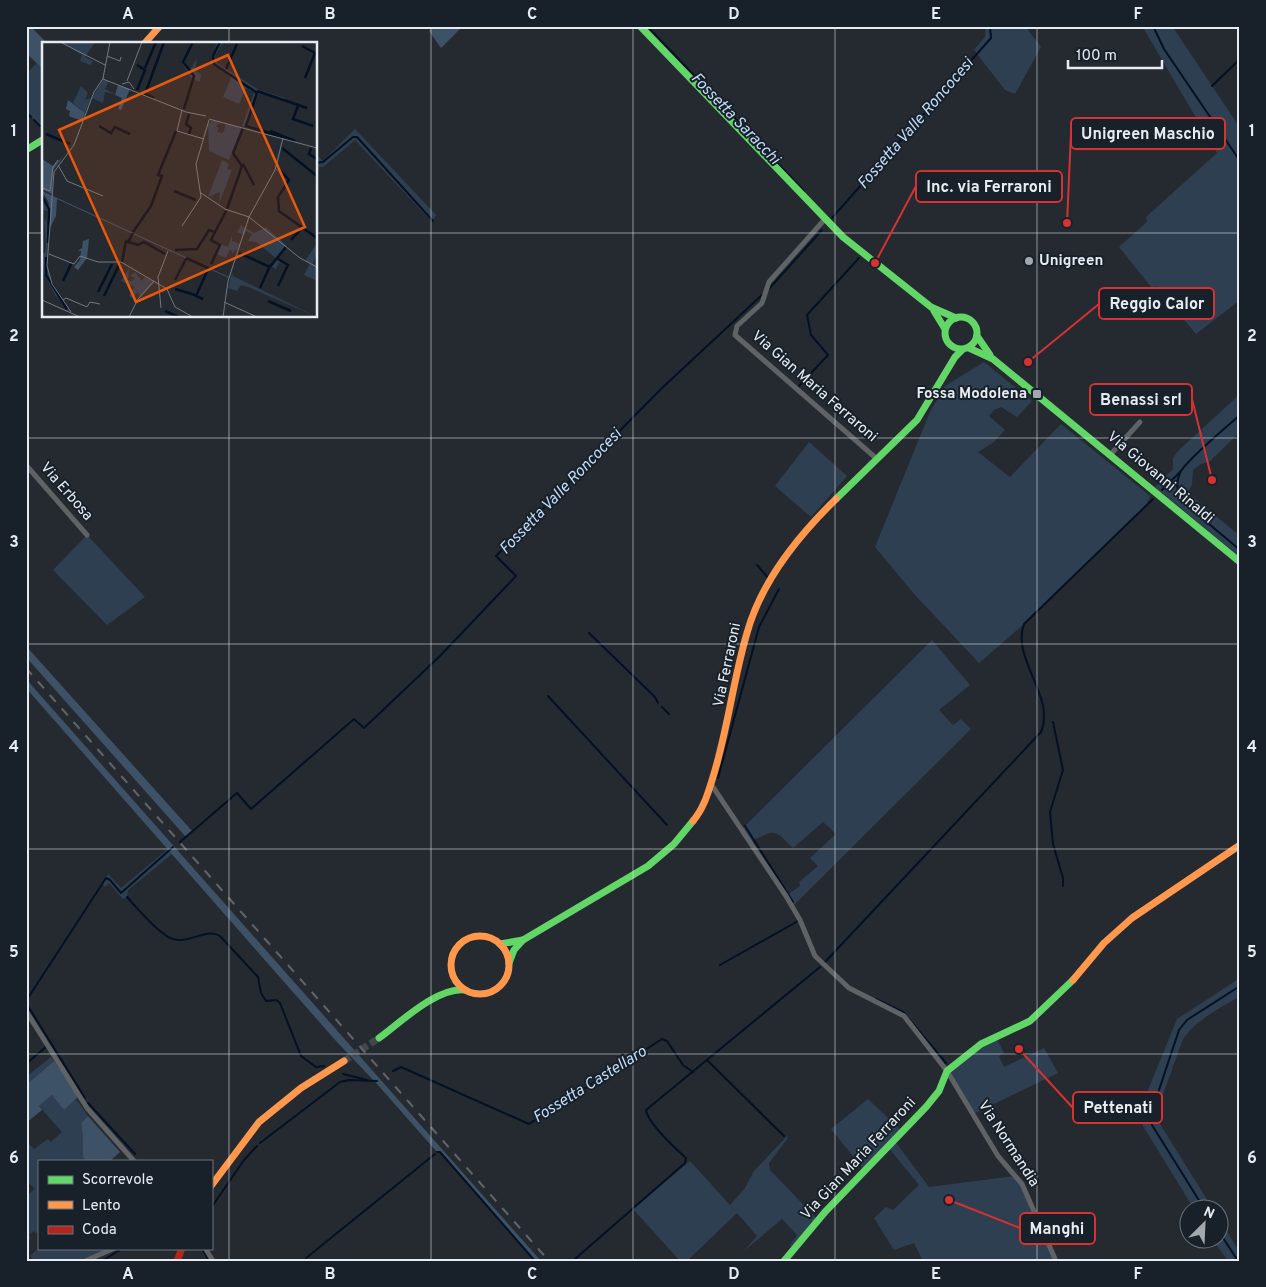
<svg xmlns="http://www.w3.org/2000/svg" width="1266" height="1287" viewBox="0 0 1266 1287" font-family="Overpass,sans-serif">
<rect width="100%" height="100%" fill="#252a30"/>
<g fill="#2e3f52">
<path d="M986,26H1025L1041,47L1015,94L1005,90L974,50L985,37Z"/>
<path d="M1142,26H1172L1240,128V300L1196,334L1156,286L1152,288L1119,247L1147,222L1146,217L1217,153Z"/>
<path d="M37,63L44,70V125L41,126L26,112V74Z"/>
<path d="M355,129L436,215L432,222L355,140L323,167H316V154L323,161Z"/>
<path d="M984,362L1032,401L1017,417L1001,407L994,410L989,416L1005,430L994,442L978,452L1010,477L1061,424L1150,496L1146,506L1024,624L979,663L915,595L875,547L930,412L945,386Z"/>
<path d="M1240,394V432L1209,462L1201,464L1193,470L1192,485L1187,492L1240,536V557L1155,487L1173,469V458L1177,452Z"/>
<path d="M809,442L847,476L811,517L775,486Z"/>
<path d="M87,535L145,597L107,625L53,570Z"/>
<path d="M932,640L970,685L939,710L953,725L961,719L971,729L792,907L786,896L800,886L799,882L818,866L810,858L836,834L823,822L793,848C773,828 776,830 751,841L743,828Z"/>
<path d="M168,849L172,854L128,890L127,897L123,899L109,883L105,887L102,884L108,874L121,888Z"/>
<path d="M1240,978V996C1219,1009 1197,1019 1183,1039L1157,1111L1160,1124L1213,1209H1194L1143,1126L1141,1113L1142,1105L1177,1019Z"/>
<path d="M996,1037L1004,1053L999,1056L1004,1067L1044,1048L1058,1073L973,1114L947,1071Z"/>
<path d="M51,1057L54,1061L26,1085V1077Z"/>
<path d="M52,1095L64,1110L76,1099L88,1116L81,1123C84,1136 81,1148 84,1161H39V1231L36,1233L34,1231L29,1235L31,1238L26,1242V1196L35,1189L26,1180V1141L34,1149L48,1139L51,1142L62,1132L39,1106Z"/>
<path d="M868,1099L902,1131L894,1140L929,1187L1015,1176L1022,1184L1056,1261H923L914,1243L894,1250L874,1218L886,1207L893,1210L919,1185L888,1147L865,1171L831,1129Z"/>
<path d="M787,1136L788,1138L769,1163L770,1170L818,1220L794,1249L790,1245L797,1235L782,1219L744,1251L757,1236L737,1213L687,1261H680L633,1209L690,1161L730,1205L745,1188L754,1171Z"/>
<path d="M1219,1219L1240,1253V1261H1228L1213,1240H1218Z"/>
<path d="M39,1248H112L78,1261H35L30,1256Z"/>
</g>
<g fill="#3e5267">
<path d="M433,26H463L441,48L429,31Z"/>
<path d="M31,27L48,44H44V70L29,56L26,58V32Z"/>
<path d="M26,646L192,831L186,837L26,657Z"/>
<path d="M26,679L541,1261H535L440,1152H437L377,1084L336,1041L26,688Z"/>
<path d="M54,1061L79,1096L64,1110L52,1095L39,1106L42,1110L26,1123V1085Z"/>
<path d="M88,1116L120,1152L110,1161H84C81,1148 84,1136 81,1123Z"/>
</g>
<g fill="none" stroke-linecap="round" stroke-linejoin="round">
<g stroke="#031123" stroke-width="2">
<path d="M647,26L804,191"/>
<path d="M1153,26L1164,49L1240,161"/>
<path d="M1212,86L1240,59"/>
<path d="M26,112L31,117"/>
<path d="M34,120L40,126"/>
<path d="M316,163L323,162L353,137H357L433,221"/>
<path d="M832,218L991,38L990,26"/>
<path d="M767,291L822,230"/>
<path d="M799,386L828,355L811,335L807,315L859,258"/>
<path d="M1240,415C1228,426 1185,461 1180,473C1175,484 1177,494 1184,503L1240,550"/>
<path d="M1162,490L1180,472"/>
<path d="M757,565L770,580"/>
<path d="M589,633L655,697L658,703"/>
<path d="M548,696L667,825"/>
<path d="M662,707L669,714"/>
<path d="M1053,722L1063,770L1050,812L1053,844L1063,878V886"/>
<path d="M718,778L759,627L779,589"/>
<path d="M745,826L793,902"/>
<path d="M180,842L237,793L251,809L354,719L364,728L440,656L516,576L496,556L662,388L763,294"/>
<path d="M127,897C138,909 156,931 170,938C187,946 206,927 220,936L258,977L261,993L266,1001L276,1000L280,1003L301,1056L316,1067L324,1066"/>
<path d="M825,962L1041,732C1056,697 1011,659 1024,624L1153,499"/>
<path d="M720,965L798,921"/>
<path d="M876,999L903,1012L946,1063"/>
<path d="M26,1001L106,878L110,880L121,893L173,847"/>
<path d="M26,1003L85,1098"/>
<path d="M707,1060L784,1136"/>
<path d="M26,1064L47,1046"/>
<path d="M393,1071L401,1067L529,1124L662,1039L667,1041L683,1065L693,1072"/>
<path d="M343,1074L367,1080"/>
<path d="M88,1103L135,1154"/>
<path d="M260,1143L340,1082L349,1080L377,1081"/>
<path d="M437,1152H440L535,1261"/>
<path d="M211,1208L244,1160L257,1146"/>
<path d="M1205,1210L1152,1125L1151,1114L1179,1030L1187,1020L1240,986"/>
<path d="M1218,1230L1238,1261"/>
<path d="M202,1248L209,1261"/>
<path d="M306,1258L435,1154"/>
<path d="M575,1259L685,1163L686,1158C675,1148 648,1124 646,1110L820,967"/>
<path d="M102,1261L123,1248"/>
</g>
<path stroke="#42474d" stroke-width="7" stroke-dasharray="7 3.5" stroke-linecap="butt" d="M344,1061L379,1038"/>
<g stroke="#606366" stroke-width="5">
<path d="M825,219L769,282L762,303L737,326L735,335L877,459"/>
<path d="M1110,455L1140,422"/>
<path d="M26,465L87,535"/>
<path d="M711,784L786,896L800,920L815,956L849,988L904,1016L947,1071L998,1156L1022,1184L1056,1261"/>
<path d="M26,1011L87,1108L134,1161"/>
<path d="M205,1248L213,1261"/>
<path d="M85,1261L115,1248"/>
</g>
<g stroke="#63d668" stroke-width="7">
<path d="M640,26L843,237L931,307L956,318"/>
<path d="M26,150L44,139"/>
<path d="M934,311L945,329"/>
<circle cx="961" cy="333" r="16"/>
<path d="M977,336L990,355"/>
<path d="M969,348L993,359L1240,562"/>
<path d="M836,499L917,420L955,357L962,350"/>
<path d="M500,944L523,940"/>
<path d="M509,963L514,950L523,940L648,866L674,844L693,821"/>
<path d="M379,1038C401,1022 437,987 465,990"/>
<path d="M784,1261L825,1212L926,1107L939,1091L947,1071L981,1044L1030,1021L1073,980"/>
</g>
<g stroke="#ff974d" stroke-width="7">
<path d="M144,44L160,26"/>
<path d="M693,821C704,808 708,793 713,777C728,729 733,680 747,633C761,582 799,535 836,499"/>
<circle cx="480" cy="965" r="29"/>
<path d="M1073,980L1104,943L1132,918L1240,845"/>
<path d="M211,1186L259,1122L301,1088L344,1061"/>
</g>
<path stroke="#b3261e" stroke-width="7" d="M177,1261L182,1248"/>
<path stroke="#606367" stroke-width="2" stroke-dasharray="9 9" stroke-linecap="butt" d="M26,668L549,1261"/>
</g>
<path fill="none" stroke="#e6ecf2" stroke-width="1" stroke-opacity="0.55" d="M229,26V44M431,26V1261M633,26V1261M835,26V1261M1037,26V1261M26,233H44M316,233H1240M229,316V1261M26,438H1240M26,644H1240M26,849H1240M26,1054H1240"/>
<g fill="#a2a8ae" stroke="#18212a" stroke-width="2">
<circle cx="1029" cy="261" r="5"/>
<rect x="1032" y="389" width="10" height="10" rx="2.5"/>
</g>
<g text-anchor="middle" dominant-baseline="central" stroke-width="4" stroke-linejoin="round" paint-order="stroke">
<g font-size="15" font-weight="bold" fill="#e6ecf2" stroke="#18212a" text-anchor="start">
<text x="1039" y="261">Unigreen</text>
<text x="1027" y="394" text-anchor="end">Fossa Modolena</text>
</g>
<g font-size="15" fill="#e6ecf2" stroke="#18212a">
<text transform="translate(814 387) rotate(41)">Via Gian Maria Ferraroni</text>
<text transform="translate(1160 478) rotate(40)">Via Giovanni Rinaldi</text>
<text transform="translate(66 492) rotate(49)">Via Erbosa</text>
<text transform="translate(728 665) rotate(-78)">Via Ferraroni</text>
<text transform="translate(1008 1144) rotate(57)">Via Normandia</text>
<text transform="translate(859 1159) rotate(-47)">Via Gian Maria Ferraroni</text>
</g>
<g font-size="16" font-style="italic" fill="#c2dbf7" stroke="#18212a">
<text transform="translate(735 119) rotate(46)">Fossetta Saracchi</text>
<text transform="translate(916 124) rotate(-49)">Fossetta Valle Roncocesi</text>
<text transform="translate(561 492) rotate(-46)">Fossetta Valle Roncocesi</text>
<text transform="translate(590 1085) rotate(-32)">Fossetta Castellaro</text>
</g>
</g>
<g transform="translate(42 42)">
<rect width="275" height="275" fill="#252a30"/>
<path d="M19,0H53L43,15L51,19L49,23L38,19L40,13ZM150,0L142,21L148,28L155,16L153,29L159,32L158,40L150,37L140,21ZM175,0H181L173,14L175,21L217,48L243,56L242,59L217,51L205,83L243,96L200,84L212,51L204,46L197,62L181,55L189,36L169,19ZM61,37L67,39L63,47L73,52L63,50L61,61L50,56ZM39,44L46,51L43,58L49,56L43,71L31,61ZM170,78L179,80L174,84L177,86L175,90L181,91L184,82L200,86L187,118L167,109L166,83ZM241,97L235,126L248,138L237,155L238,168L275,197L236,169L235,154L245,138L233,127ZM180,118L187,122L185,127L190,128L177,162L178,150L166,155ZM0,151L8,165L5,222L11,245L26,268L13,253L2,232L0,211H3L4,204L2,176L4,180L5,169L0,168ZM199,183L212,191L224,185L245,204L236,217L240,222L237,220L234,227L230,225L235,217L214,200L206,199L210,192L204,189L202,193L195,190ZM190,193V199L199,202L197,205L191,211L188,207L184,216L174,212L178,202L186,205ZM273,204L275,211L271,222L275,225V239L262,233L268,221L263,219ZM87,226L86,238L90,239L93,236L88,234L93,230L100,239L102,235L113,240L98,256L96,250L91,256L87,254L92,245L79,239ZM190,231L191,234L275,275L206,245L199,243L195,249L186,246Z" fill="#2e3f52"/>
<path d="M76,43L88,47L79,68L76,67L80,56L73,53ZM26,58L43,71L40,79L27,74L28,69L24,67ZM21,115L11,128L10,152L0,147V117L11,124ZM0,149L187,235V236L15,157L14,174L6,190L7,161ZM47,197L45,216L36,228L32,225L38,218L39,209H36L40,206L41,199Z" fill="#3e5267"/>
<path fill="none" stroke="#031123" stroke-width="2.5" d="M178,0L171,14L172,22L215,51L204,84L241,95M260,4L273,11L263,36M95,23L103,28L95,48M103,26L114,0M184,27L195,2M215,49L265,66M112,56L103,52L122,0M256,64L251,77L271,84M142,67L152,34L141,20L151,0M57,84L69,91L73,85L88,92M228,89L253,99M4,92L28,102M147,92L149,86L144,82L147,72M240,106L275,134M269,106L267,112L275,117M201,122L212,143M235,125L247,138L236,155L237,169L275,196M132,149L154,158M0,154L7,167L6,201M185,167L200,124L191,111L201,86M91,190L109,164L120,134L116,133L134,89M249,198L260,186M87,200L96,203L102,200L123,212M133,208L155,207L167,188L173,190M197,211L228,225M4,215V233L25,267M144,216L166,226M80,220L84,199L86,200L91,191M169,222L178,203L169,198L184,169M133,238L144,217M21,239L29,222M236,244L246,223L236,217M218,246L227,226L244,205M133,247L153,253M56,250L70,222M62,254L78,221M161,257L154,254L167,225M226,259L249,269M123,269L137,275"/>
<path fill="none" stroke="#72787e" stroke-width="1" d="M18,0L63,23M65,14L78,19L79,15M61,36L68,0M61,37L144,70L164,74M85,39L100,0M80,42L87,40L92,47M140,68L135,89L162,97M167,77L275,106M16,123L25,139L61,154M0,146L8,149L11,125L16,118M159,151L183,167L207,175L258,216L275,225M140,184L159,155L154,122L167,78M7,212L32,222L38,214L56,220H79L125,247L133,265L151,275M0,258L38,275M21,258L24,256L45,265L48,260L58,262M182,260L215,275M119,266L116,235L126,209M29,270L10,242L5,224L12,130L32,103L52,50L62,35M87,275L96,257L112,239M181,275L186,239L207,175L233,128L241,96"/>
<path fill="#e8590c" fill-opacity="0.15" stroke="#e8590c" stroke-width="2.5" d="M186,13L263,185L94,260L17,88Z"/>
<rect width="275" height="275" fill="none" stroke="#e6ecf2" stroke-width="2.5"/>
</g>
<path fill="none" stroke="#d73232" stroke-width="2" d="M1067 223L1071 133M875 263L916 186M1028 362L1099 304M1212 480L1192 399M1019 1049L1073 1108M949 1200L1020 1228"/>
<g fill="#d73232" stroke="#18212a" stroke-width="2">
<circle cx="1067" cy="223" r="5"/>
<circle cx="875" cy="263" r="5"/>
<circle cx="1028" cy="362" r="5"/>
<circle cx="1212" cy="480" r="5"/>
<circle cx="1019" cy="1049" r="5"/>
<circle cx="949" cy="1200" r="5"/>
</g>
<g fill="#18212a" stroke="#d73232" stroke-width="2">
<rect x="1071" y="118" width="154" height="31" rx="5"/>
<rect x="916" y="171" width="146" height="31" rx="5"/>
<rect x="1099" y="288" width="115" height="31" rx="5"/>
<rect x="1090" y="384" width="102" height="31" rx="5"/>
<rect x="1073" y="1092" width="89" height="31" rx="5"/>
<rect x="1020" y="1213" width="75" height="31" rx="5"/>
</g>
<g font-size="16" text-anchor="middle" font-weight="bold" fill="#e6ecf2">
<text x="1148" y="139">Unigreen Maschio</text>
<text x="989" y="192">Inc. via Ferraroni</text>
<text x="1157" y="309">Reggio Calor</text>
<text x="1141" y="405">Benassi srl</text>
<text x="1118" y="1113">Pettenati</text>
<text x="1057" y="1234">Manghi</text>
</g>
<rect width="1266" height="1287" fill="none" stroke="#18212a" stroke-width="55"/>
<rect x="38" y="1160" width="175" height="90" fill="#18212a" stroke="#6a727a"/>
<rect x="48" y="1176" width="25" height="8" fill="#63d668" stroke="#6a727a"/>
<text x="82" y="1184" font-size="15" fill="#e6ecf2">Scorrevole</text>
<rect x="48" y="1201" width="25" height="8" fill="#ff974d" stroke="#6a727a"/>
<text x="82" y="1210" font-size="15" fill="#e6ecf2">Lento</text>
<rect x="48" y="1226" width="25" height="8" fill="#b3261e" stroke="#6a727a"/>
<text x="82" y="1234" font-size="15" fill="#e6ecf2">Coda</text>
<g transform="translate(1204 1224) rotate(24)"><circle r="24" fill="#18212a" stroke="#6a727a"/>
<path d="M0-4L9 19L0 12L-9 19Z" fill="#a2a8ae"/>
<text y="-8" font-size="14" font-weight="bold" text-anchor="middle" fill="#e6ecf2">N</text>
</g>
<path d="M1068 60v8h94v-8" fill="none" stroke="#e6ecf2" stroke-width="2.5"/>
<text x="1076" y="60" font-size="15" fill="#e6ecf2" stroke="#18212a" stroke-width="4" paint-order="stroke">100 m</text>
<rect x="28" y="28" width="1210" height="1232" fill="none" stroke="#e6ecf2" stroke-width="2"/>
<g font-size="16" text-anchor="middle" font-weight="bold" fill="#e6ecf2">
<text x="128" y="19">A</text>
<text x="330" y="19">B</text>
<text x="532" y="19">C</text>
<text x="734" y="19">D</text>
<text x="936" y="19">E</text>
<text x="1138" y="19">F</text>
<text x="14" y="136">1</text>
<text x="1252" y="136">1</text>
<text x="14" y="341">2</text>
<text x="1252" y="341">2</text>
<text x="14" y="547">3</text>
<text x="1252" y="547">3</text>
<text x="14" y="752">4</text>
<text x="1252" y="752">4</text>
<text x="14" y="957">5</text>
<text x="1252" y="957">5</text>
<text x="14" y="1163">6</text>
<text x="1252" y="1163">6</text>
<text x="128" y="1279">A</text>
<text x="330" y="1279">B</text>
<text x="532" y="1279">C</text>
<text x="734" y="1279">D</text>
<text x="936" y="1279">E</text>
<text x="1138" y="1279">F</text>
</g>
</svg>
